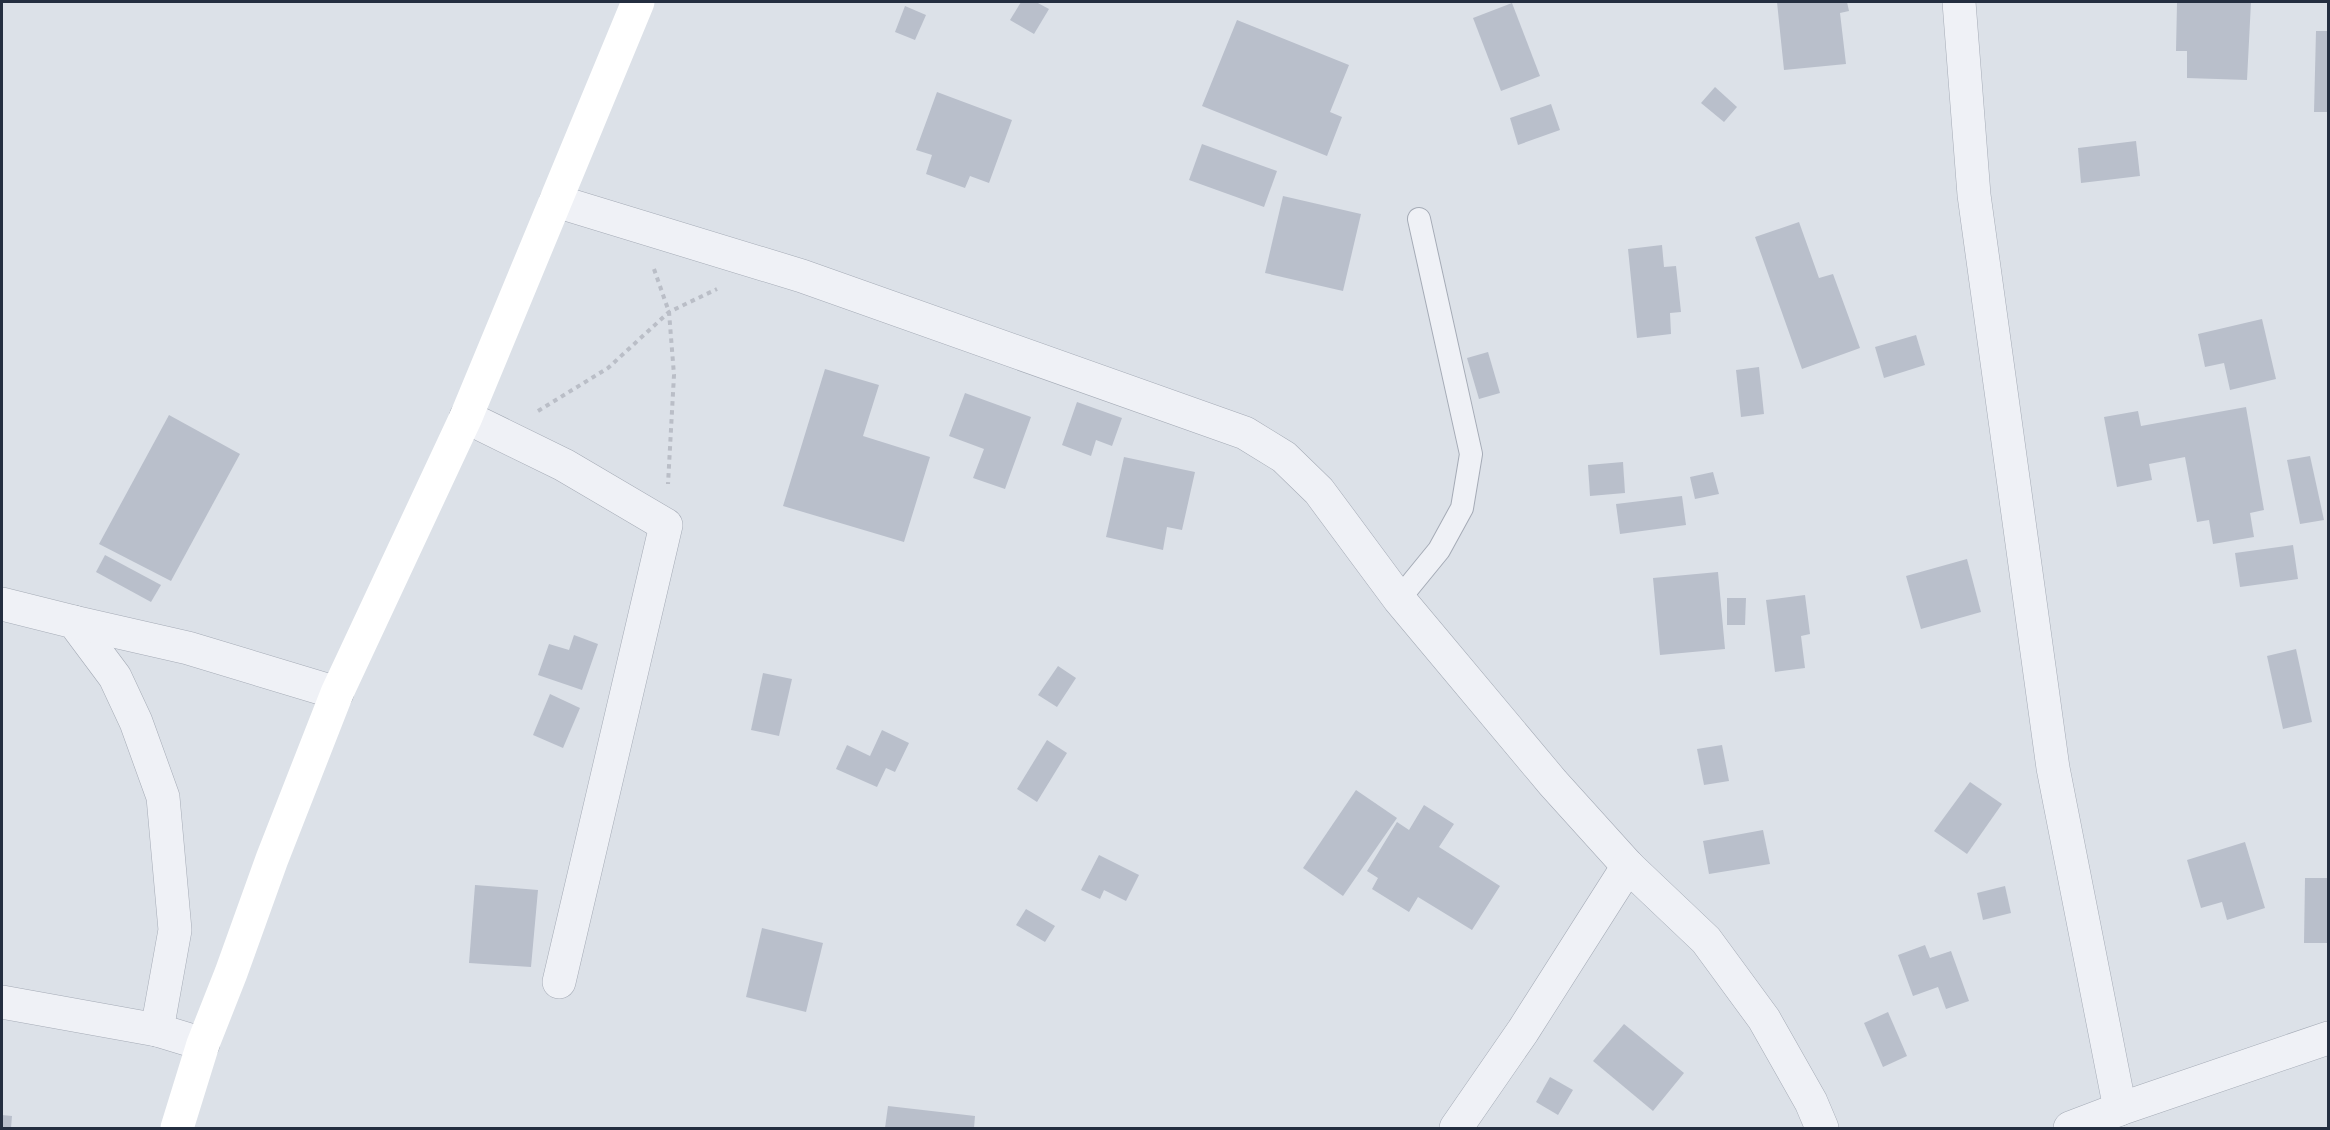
<svg xmlns="http://www.w3.org/2000/svg" width="2330" height="1130" viewBox="0 0 2330 1130" font-family="Overpass,sans-serif">
<rect width="100%" height="100%" fill="#dce1e8"/>
<g fill="#b9bfcb">
<path d="M1021,2H1036L1049,9L1034,34L1010,20Z"/>
<path d="M1777,2H1847L1849,11L1840,13L1846,64L1784,70Z"/>
<path d="M2189,2H2251L2247,80L2187,78V51H2176L2177,3Z"/>
<path d="M1512,3L1540,76L1501,91L1473,18Z"/>
<path d="M905,6L926,15L915,40L895,32Z"/>
<path d="M1237,20L1349,65L1330,112L1342,117L1327,156L1202,106Z"/>
<path d="M2316,31H2328V112H2314Z"/>
<path d="M1715,87L1737,107L1724,122L1701,103Z"/>
<path d="M937,92L1012,120L989,183L970,176L965,188L926,174L932,155L916,150Z"/>
<path d="M1551,104L1560,130L1518,145L1510,118Z"/>
<path d="M2136,141L2140,176L2081,183L2078,148Z"/>
<path d="M1202,144L1277,171L1264,207L1189,180Z"/>
<path d="M1283,196L1361,214L1343,291L1265,273Z"/>
<path d="M1799,222L1819,278L1833,274L1860,348L1802,369L1755,237Z"/>
<path d="M1662,245L1664,267L1676,266L1681,312L1670,313L1671,334L1637,338L1628,249Z"/>
<path d="M2262,319L2276,379L2230,390L2224,363L2205,367L2198,334Z"/>
<path d="M1916,335L1925,365L1884,378L1875,347Z"/>
<path d="M1488,352L1500,393L1479,399L1467,358Z"/>
<path d="M1759,367L1764,414L1741,417L1736,370Z"/>
<path d="M825,369L879,385L863,436L930,457L904,542L783,506Z"/>
<path d="M965,393L1031,417L1005,489L973,478L984,449L949,436Z"/>
<path d="M1077,402L1122,418L1112,446L1096,440L1091,456L1062,445Z"/>
<path d="M2246,407L2264,510L2250,513L2254,537L2213,544L2209,520L2197,522L2185,457L2149,464L2152,480L2117,487L2104,417L2138,411L2141,426Z"/>
<path d="M169,415L240,454L171,581L99,544Z"/>
<path d="M2310,456L2324,520L2300,524L2287,460Z"/>
<path d="M1124,457L1195,472L1182,530L1167,527L1163,550L1106,537Z"/>
<path d="M1623,462L1625,493L1590,496L1588,465Z"/>
<path d="M1713,472L1719,494L1695,499L1690,477Z"/>
<path d="M1682,496L1686,525L1620,534L1616,504Z"/>
<path d="M2293,545L2298,579L2240,587L2235,553Z"/>
<path d="M105,555L161,585L151,602L96,572Z"/>
<path d="M1967,559L1981,612L1921,629L1906,576Z"/>
<path d="M1718,572L1725,649L1660,655L1653,578Z"/>
<path d="M1805,595L1810,634L1801,636L1805,668L1775,672L1766,600Z"/>
<path d="M1727,598H1746L1745,625H1727Z"/>
<path d="M574,635L598,644L582,690L538,675L549,644L569,650Z"/>
<path d="M2296,649L2312,722L2283,729L2267,656Z"/>
<path d="M1058,666L1076,678L1057,707L1038,695Z"/>
<path d="M763,673L792,679L779,736L751,730Z"/>
<path d="M550,694L580,708L563,748L533,735Z"/>
<path d="M882,730L909,743L895,772L886,768L877,787L836,769L847,745L870,756Z"/>
<path d="M1047,740L1067,753L1037,802L1017,789Z"/>
<path d="M1722,745L1729,781L1704,785L1697,749Z"/>
<path d="M1970,782L2002,804L1967,854L1934,831Z"/>
<path d="M1356,790L1397,818L1343,896L1303,868Z"/>
<path d="M1424,805L1454,824L1439,847L1500,886L1472,930L1418,897L1409,912L1372,889L1378,878L1367,871L1397,822L1409,830Z"/>
<path d="M1763,830L1770,864L1709,874L1703,841Z"/>
<path d="M2245,842L2265,908L2227,920L2222,902L2201,908L2187,860Z"/>
<path d="M1099,855L1139,875L1126,901L1104,890L1100,899L1081,890Z"/>
<path d="M2305,878H2328V943H2304Z"/>
<path d="M475,885L538,890L531,967L469,963Z"/>
<path d="M2005,886L2011,913L1983,920L1977,893Z"/>
<path d="M1026,909L1055,926L1045,942L1016,925Z"/>
<path d="M762,928L823,943L806,1012L746,997Z"/>
<path d="M1925,945L1930,958L1951,951L1969,1001L1946,1009L1938,987L1913,996L1898,955Z"/>
<path d="M1888,1012L1907,1056L1883,1067L1864,1023Z"/>
<path d="M1624,1024L1684,1073L1653,1111L1593,1061Z"/>
<path d="M1550,1077L1573,1090L1558,1115L1536,1102Z"/>
<path d="M888,1106L975,1116L974,1128H885Z"/>
<path d="M2,1115L12,1116L11,1128H2Z"/>
</g>
<g fill="none" stroke-linecap="round" stroke-linejoin="round">
<g stroke="#a5abb6" stroke-width="24">
<path id="lane" d="M1399,599L1439,550L1462,508L1471,454L1419,219"/>
</g>
<g stroke="#a5abb6" stroke-width="34">
<g id="street">
<path d="M1959,2L1974,195L2053,768L2120,1109"/>
<path d="M556,201L802,276L1245,433L1284,457L1319,491L1399,599L1553,783L1628,866L1706,940L1764,1019L1811,1102L1822,1128"/>
<path d="M466,417L564,465L666,525L559,982"/>
<path d="M2,604L74,622L115,677L136,722L163,797L175,930L157,1030"/>
<path d="M74,622L188,648L337,693"/>
<path d="M2,1002L157,1030L203,1044"/>
<path d="M1456,1128L1523,1031L1628,866"/>
<path d="M2070,1128L2120,1109L2328,1038"/>
</g>
</g>
<g stroke="#babec7" stroke-width="4" stroke-dasharray="4.5 4.5" stroke-linecap="butt">
<path d="M654,269L669,312L674,375L668,484"/>
<path d="M538,411L608,368L669,312L717,289"/>
</g>
<use href="#lane" stroke="#eff1f6" stroke-width="22"/>
<use href="#street" stroke="#eff1f6" stroke-width="33"/>
<path stroke="#fff" stroke-width="33" d="M177,1128L203,1044L231,973L272,859L337,693L466,417L638,2"/>
</g>
<rect width="2330" height="1130" fill="none" stroke="#242e40" stroke-width="6"/>
</svg>
